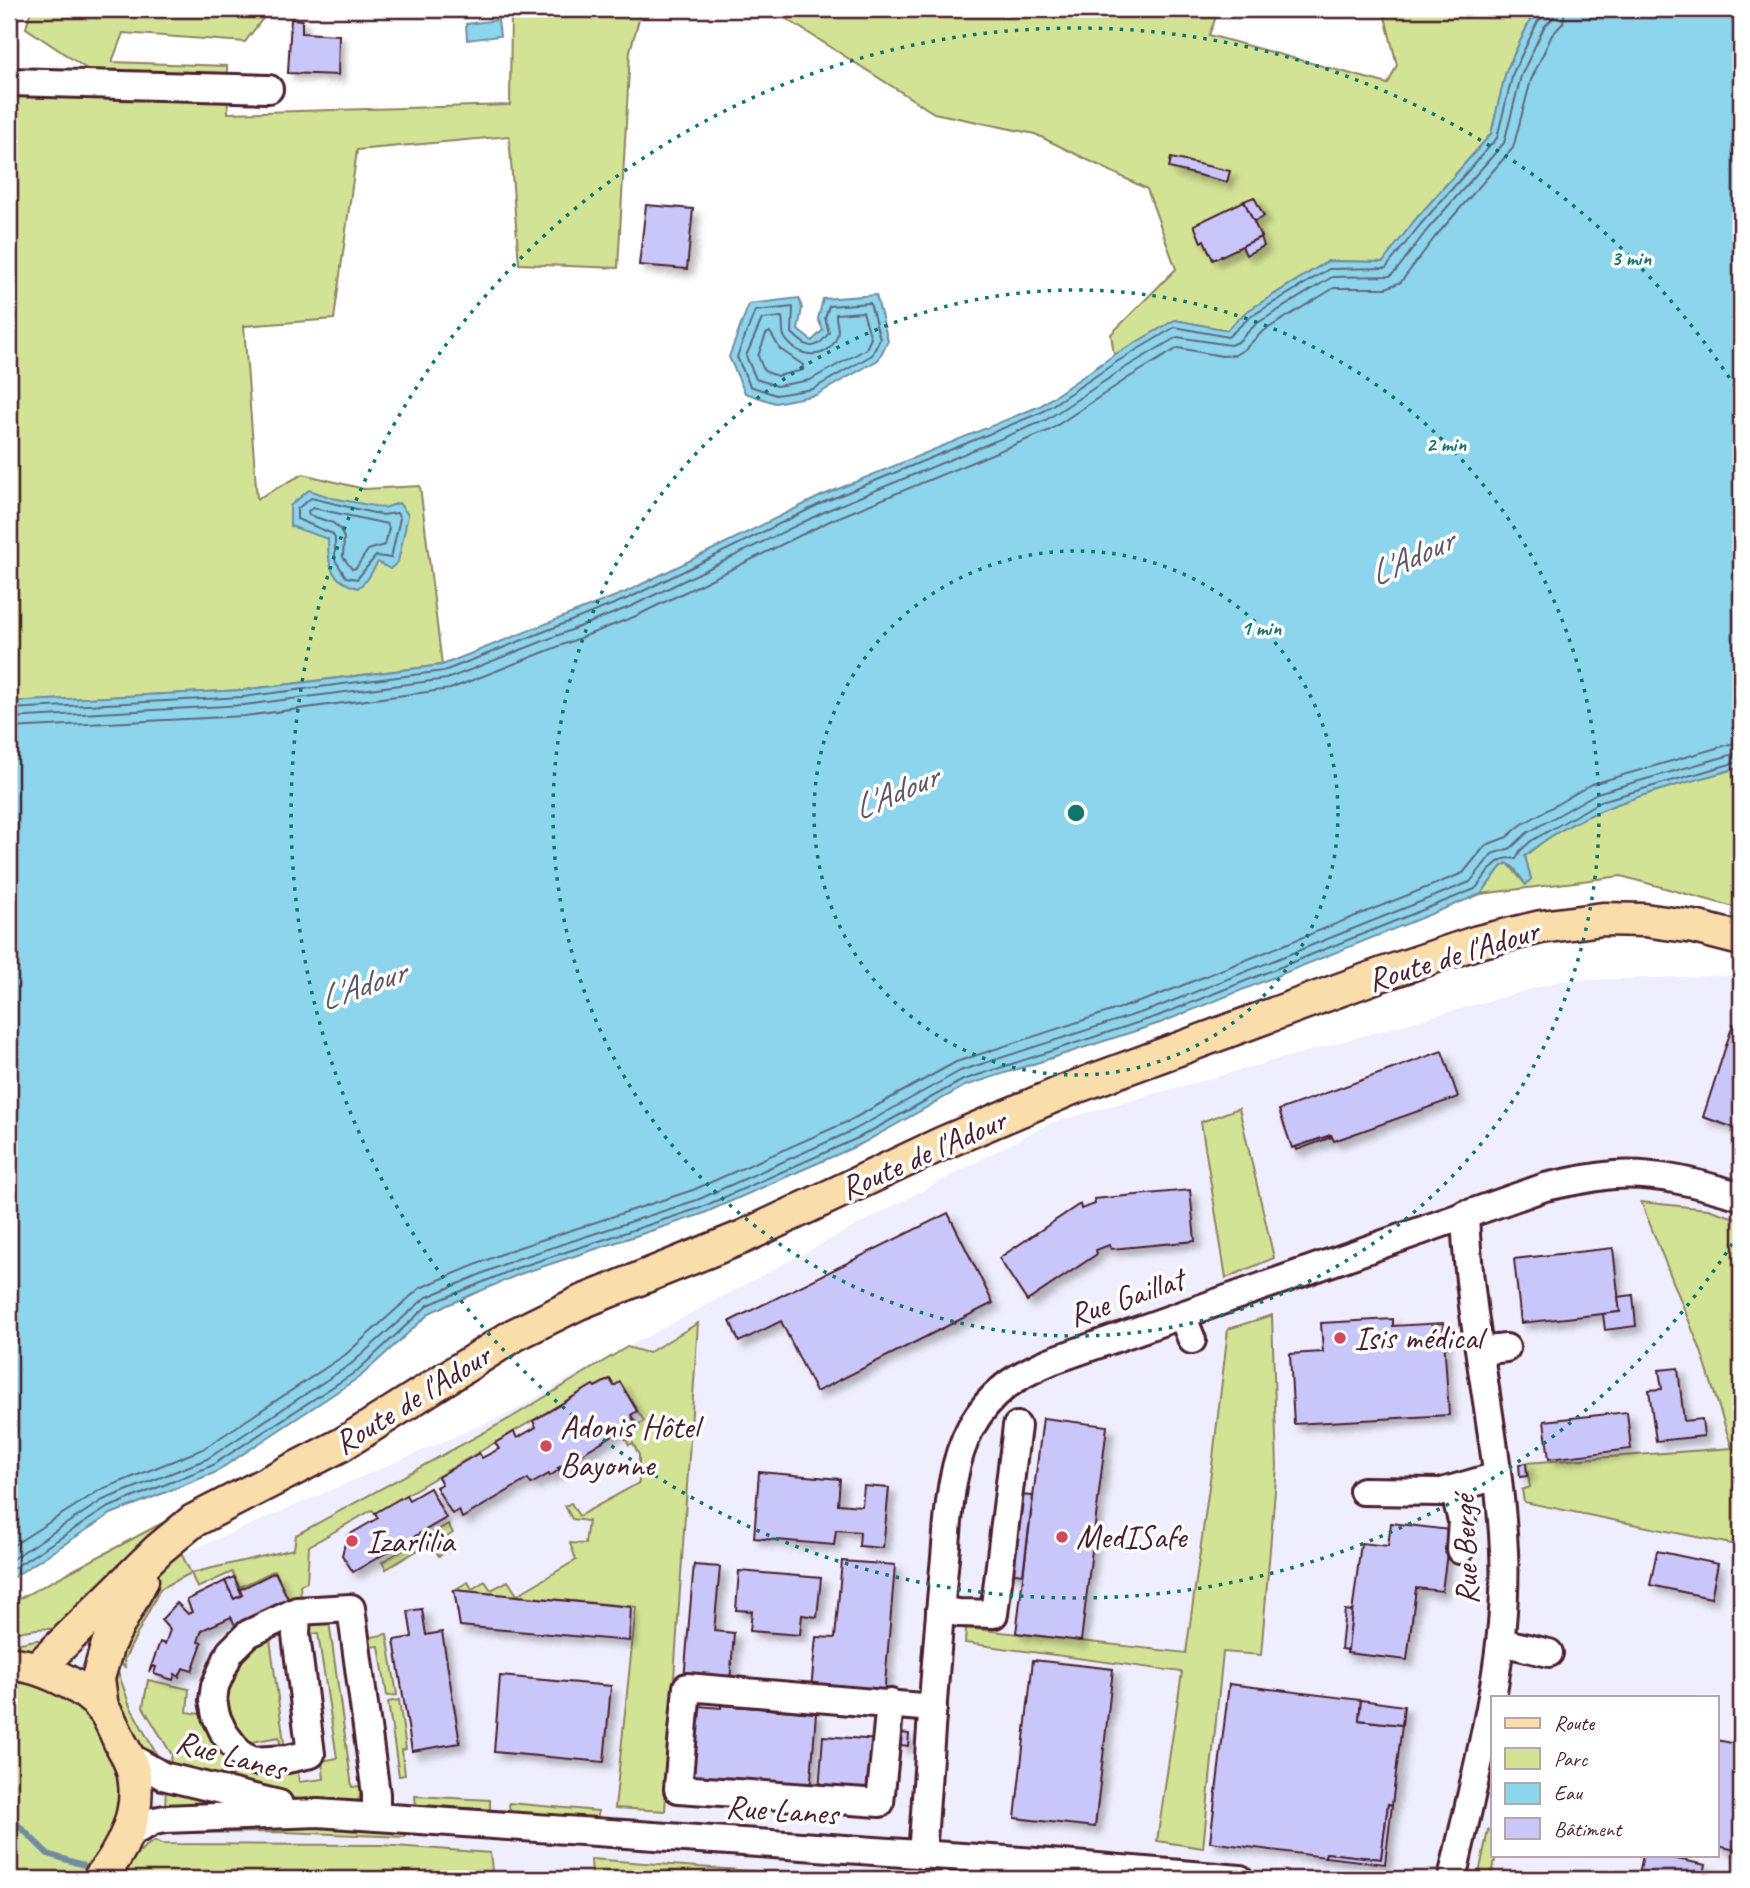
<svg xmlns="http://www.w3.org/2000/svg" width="1750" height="1888" viewBox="0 0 1750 1888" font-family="Caveat,sans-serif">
<defs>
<filter id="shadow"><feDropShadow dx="6" dy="6" stdDeviation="3.5" flood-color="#0004"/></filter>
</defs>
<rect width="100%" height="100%" fill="#fff"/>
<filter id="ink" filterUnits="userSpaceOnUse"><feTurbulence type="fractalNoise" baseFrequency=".0143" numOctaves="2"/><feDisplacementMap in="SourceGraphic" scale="14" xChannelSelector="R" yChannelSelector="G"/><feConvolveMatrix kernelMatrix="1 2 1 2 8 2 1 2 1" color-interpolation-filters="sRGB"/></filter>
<g filter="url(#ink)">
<path fill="#efeefe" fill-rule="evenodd" d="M1741,975V1879H9V1629L516,1410L565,1380L1050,1123L1560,981ZM1493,1697H1717V1855H1493Z"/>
<g fill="#d3e396" stroke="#8e8160" stroke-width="2">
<path d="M31,9H270L245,42L123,33L112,62L227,66L228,113L510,105L511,9H642L630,51L618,268L519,264L509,136L357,150L334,319L244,326L257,499L303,474L364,489L420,486L442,665L243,690L9,702V68L90,71L26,28Z"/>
<path d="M771,9H1219L1209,35L1388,84L1397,65L1383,9H1550L1533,14L1506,71L1491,134L1415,220L1384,262L1328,261L1246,312L1227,330L1175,320L1114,355L1111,334L1176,269L1147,189L1035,134L934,113Z"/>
<path d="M1741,767V909L1621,876L1481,894L1501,867L1508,863L1525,884L1531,879L1525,856C1582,805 1669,788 1741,767Z"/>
<path d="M1239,1108L1274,1258L1226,1278L1201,1122Z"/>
<path d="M1641,1202L1708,1209L1741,1220V1546L1524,1502L1522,1490L1530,1487L1526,1463L1732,1448L1701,1351Z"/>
<path d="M1272,1315L1277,1467L1261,1655L1223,1652L1203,1848L1157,1841L1182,1672L965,1643L966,1628L1186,1653L1213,1458L1228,1329Z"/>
<path d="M698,1323L665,1811L615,1808L636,1607L454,1590L468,1582L472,1589L485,1581L491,1590L508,1581L517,1595L576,1560L570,1543L585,1544L588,1521L572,1519L565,1506L571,1503L579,1516L639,1483V1455L633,1443L629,1445L623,1434L644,1421L620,1383L614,1386L609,1379L595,1387L593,1385L375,1513L372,1510L309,1546L307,1582L300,1585L301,1599L290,1603L275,1570L240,1587L232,1572L197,1588L191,1573L160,1589L124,1660L125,1667L112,1661L154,1578L179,1549L191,1573L294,1549L296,1535L509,1419L627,1347L648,1353Z"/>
<path d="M168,1520L137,1549L64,1632C45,1625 28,1630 9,1634V1604Z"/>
<path d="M448,1524L453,1533L442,1540L449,1551L439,1556L430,1543L386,1569L382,1562Z"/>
<path d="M328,1614L352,1787L362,1786L359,1799L352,1804L290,1798L168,1770L172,1755L143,1707L148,1680L189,1689L187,1712L206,1715L211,1729L297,1765L299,1782L324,1779L322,1761L337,1758L318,1633L303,1635L302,1617Z"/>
<path d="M285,1627L287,1636L270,1639L285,1750H281L279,1737L251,1742L252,1753L227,1723L224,1694L247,1647Z"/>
<path d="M387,1634L397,1695L387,1696L379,1646L364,1647L367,1638Z"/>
<path d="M36,1640H48L37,1651L9,1652V1645Z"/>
<path d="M109,1671L118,1672L130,1706L159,1759L147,1761L119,1711Z"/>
<path d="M9,1675L35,1678L81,1704L101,1728L115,1761L119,1797L113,1829L97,1861L78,1879H9Z"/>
<path d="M399,1700L406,1749L402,1750L405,1775L399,1776L388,1702Z"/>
<path d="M166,1785L248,1806L165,1810Z"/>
<path d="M415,1796L490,1800V1812L416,1808Z"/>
<path d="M509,1803L598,1811V1820L510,1814Z"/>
<path d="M284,1826L405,1831V1837L284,1832L168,1833L167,1827Z"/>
<path d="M1488,1830L1493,1831V1855H1496L1491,1879H1478Z"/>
<path d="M155,1841L161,1844L381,1845L490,1853L493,1879H121C131,1862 137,1849 155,1841Z"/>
<path d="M591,1859L845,1878L858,1879H592Z"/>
</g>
<g fill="#8cd5ed" stroke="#728c9f" stroke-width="2">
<path d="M1550,9H1741V767C1670,788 1582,805 1525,856L1531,879L1526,885L1514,868L1507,863L1501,867L1481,894L1160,1023L965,1086L861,1144L702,1214L520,1274L431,1312L361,1376L214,1473L111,1514L9,1580V702L243,690L442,665L626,592L821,496L1040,406L1114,355L1175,320L1227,330L1246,312L1328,261L1383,262L1415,220L1491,134L1506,71L1533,14Z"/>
<path d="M498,20L500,36L467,40L466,24Z"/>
<path d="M876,295L888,341L878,360L816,395L775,403L745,393L729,357L749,304L799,298L802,308L798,330L812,341L823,330L818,319L823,299Z"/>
<path d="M309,490L332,498L384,508L399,503L408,515L398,562L390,569L378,562L367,580L358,588C329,580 328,565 328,539L290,526V506Z"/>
</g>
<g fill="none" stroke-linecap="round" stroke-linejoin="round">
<g stroke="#646879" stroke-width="2">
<path d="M870,303L880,339L872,355L813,389L776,395L750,386L737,357L755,311L793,307L792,333C808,349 815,352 829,333L825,318L829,306Z"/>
<path d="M863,312L871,338L866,349L810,380L777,386L756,379L746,356L762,319L782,317C784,324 781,331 785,338C798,359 829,361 837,336C840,328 835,321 836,314Z"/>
<path d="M770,332L780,349L803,365V370L777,376L764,371L758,356L766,334Z"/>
<path d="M311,498L382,515L397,513L400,518L391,558L376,556L357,579L346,577L335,560V539L333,534L297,519V509Z"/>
<path d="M313,508L387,524L389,528L385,545L368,550L356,568L352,569L343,557L344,538L340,529L333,523L309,515L308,511Z"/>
<path d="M9,709L243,697L444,671L629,598L824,502L1042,412L1118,361L1175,327L1228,337L1250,317L1329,269L1386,268L1420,225L1497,138L1513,73L1538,21L1544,16L1546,9"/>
<path d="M9,718L244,705L447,679L632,606L828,510L1046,420L1123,369L1177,337L1230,345L1238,342L1256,324L1332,277L1390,276L1396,271L1427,230L1504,143L1521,76L1544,27L1553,18L1555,9"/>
<path d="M9,728L245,716L450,689L636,616L832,520L1050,430L1128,378L1178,348L1222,356L1235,355L1245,349L1262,332L1334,288H1386L1401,282L1435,237L1513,148L1531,80L1552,35L1563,23L1565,9"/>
<path d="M9,1548L100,1490L203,1449L345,1355L420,1288L511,1250L693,1190L849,1121L956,1062L1151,998L1463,873L1486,845L1507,837L1521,825L1592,784L1741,741"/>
<path d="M9,1561L103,1500L207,1459L351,1364L425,1298L514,1260L697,1200L854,1130L960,1071L1155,1008L1470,882L1492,854L1511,848L1527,833L1597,793L1741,752"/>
<path d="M9,1571L107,1508L211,1466L357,1371L428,1305L517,1268L700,1208L858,1138L963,1080L1158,1016L1475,889C1488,875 1495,854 1516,859L1520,851L1531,841L1601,801L1741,761"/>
</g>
<path stroke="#728c9f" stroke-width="6" d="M9,1816L48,1854L83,1865"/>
</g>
<g fill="#c9c7fa" stroke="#4a1f2b" stroke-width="2" filter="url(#shadow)">
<path d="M291,19L302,20V33L339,35L338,75L288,73Z"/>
<path d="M1171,158L1230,171L1227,182L1169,168Z"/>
<path d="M1254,197L1264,216L1253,222L1244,201Z"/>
<path d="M1244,201L1261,237L1213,260L1204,240L1201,242L1194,225Z"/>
<path d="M646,205L693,209L687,269L639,265Z"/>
<path d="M1261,237L1264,246L1246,255L1242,246Z"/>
<path d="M1733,1024L1741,1026V1130L1703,1117Z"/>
<path d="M1442,1051L1458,1097L1334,1141L1331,1135L1292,1148L1279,1110Z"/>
<path d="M1331,1135L1332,1137L1297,1150L1296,1147Z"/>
<path d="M1190,1190L1195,1241L1111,1249L1109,1245L1096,1250L1097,1254L1027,1301L999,1258L1080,1204L1081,1209L1095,1204L1094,1199Z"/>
<path d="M948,1213L993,1303L816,1392L781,1321L739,1342L730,1321Z"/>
<path d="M1613,1248L1620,1312L1521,1323L1514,1259Z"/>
<path d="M1633,1295L1636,1326L1605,1330L1603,1314L1620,1312L1618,1297Z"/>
<path d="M1393,1319V1326L1443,1323L1449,1415L1294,1424L1290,1354L1323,1352L1321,1323Z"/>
<path d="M1678,1368L1684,1421L1702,1419L1704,1436L1656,1441L1649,1390L1662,1389L1659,1370Z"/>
<path d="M610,1379L614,1386L620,1382L637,1411L631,1415L635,1422L558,1468L560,1469L550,1476L549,1474L531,1484L528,1479L462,1518L459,1510L452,1514L436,1487L442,1484L438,1477L479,1453L482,1458L499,1449L495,1443L514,1432L517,1438L536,1427L533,1421L593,1385L595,1387Z"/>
<path d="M1627,1412L1631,1449L1549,1459L1544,1421Z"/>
<path d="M1043,1418L1107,1426L1081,1641L1016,1633Z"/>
<path d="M1526,1463L1527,1476L1520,1477L1519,1464Z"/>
<path d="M759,1472L840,1479L838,1504L862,1506L864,1486L889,1488L883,1548L859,1546L860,1532L836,1530L834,1545L754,1538Z"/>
<path d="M430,1488L446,1518L353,1572L342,1555L347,1536L378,1518L375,1513L406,1495L409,1500Z"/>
<path d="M1016,1495L1033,1496L1023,1574L1006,1572Z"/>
<path d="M1391,1523L1450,1530L1442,1591L1416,1588L1407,1660L1347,1653L1361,1543L1388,1546Z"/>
<path d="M1657,1551L1718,1564L1711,1598L1650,1585Z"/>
<path d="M842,1561L895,1565L884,1696L811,1690L816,1637L835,1638Z"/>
<path d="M694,1563V1565L720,1567L714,1631L734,1633L730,1682L684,1680Z"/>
<path d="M739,1571L821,1578L817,1617L802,1615L800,1635L750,1631L752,1611L736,1610Z"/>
<path d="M275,1572L290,1603L237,1629L231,1617L202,1630L198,1642L202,1643L192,1671L183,1668L179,1677L175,1674L173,1680L154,1674L156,1667L153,1666L149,1672L160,1642L165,1644L170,1630L161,1620L177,1603L188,1614L192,1612L187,1600L225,1581L234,1599L242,1595L239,1590Z"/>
<path d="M234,1577L242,1595L234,1599L225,1581Z"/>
<path d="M454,1590L631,1607L629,1641L460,1626Z"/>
<path d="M422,1609L426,1635L442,1632L460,1743L412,1751L394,1640L412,1637L408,1611Z"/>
<path d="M1345,1610L1352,1611L1348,1650L1341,1649Z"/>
<path d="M1033,1660L1113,1669L1095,1827L1015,1818Z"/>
<path d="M500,1676L611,1686L604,1762L494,1752Z"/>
<path d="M1229,1684L1361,1700L1359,1720L1402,1725L1392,1805L1388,1804L1381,1859L1326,1853L1325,1857L1210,1842Z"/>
<path d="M1361,1700L1404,1706L1402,1725L1359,1720Z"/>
<path d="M721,1705L816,1713L810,1792L692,1779L698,1706L721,1708Z"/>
<path d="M901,1733L909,1734L908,1746L900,1745Z"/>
<path d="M823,1736L879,1740L874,1796L819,1791Z"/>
<path d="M1717,1740L1741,1745V1851L1717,1846Z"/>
<path d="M1388,1804L1392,1805L1385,1864L1325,1857L1326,1853L1381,1859Z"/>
<path d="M1643,1855H1658L1706,1865L1702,1879H1638Z"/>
</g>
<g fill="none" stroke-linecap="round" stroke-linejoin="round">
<g stroke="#4a1f2b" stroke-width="32">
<g id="minor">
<path d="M9,82L269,89"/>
<path d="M1182,1315L1192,1340"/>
<path d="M1480,1351L1506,1348"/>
<path d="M1454,1489L1462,1521L1460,1550"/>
<path d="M1363,1491L1442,1492L1497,1476"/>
<path d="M940,1610L959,1613L994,1614L1017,1426"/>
<path d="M297,1611L296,1635L311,1754L287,1759L253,1761L240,1754L224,1733L216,1716L213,1700L215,1686L230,1652L248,1634L297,1611L351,1608L376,1794V1817"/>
<path d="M1501,1642L1549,1653"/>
<path d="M890,1703L880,1803L678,1789L687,1687L933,1708"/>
<path d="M128,1756L163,1776L279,1804"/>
<path d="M127,1835L154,1821L165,1819L318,1813L1050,1863L1240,1879"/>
<path d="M922,1855C929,1759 935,1663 944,1568C949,1521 948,1470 971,1427C990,1393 1015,1376 1051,1361L1545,1187C1568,1182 1591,1177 1614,1175C1658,1172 1700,1184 1741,1196"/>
<path d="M1452,1879C1475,1775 1509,1657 1504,1551C1499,1438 1469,1327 1465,1214"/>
</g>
</g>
<g stroke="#4a1f2b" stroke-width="37">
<g id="major">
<path d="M9,1664C38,1664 84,1686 103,1709C110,1718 115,1731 120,1742C127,1754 134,1768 135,1782C139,1817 121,1853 99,1879"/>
<path d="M38,1668L159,1549L193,1521L341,1445L514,1335L579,1303L743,1237L943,1143L1070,1089L1380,975L1478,942L1541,927L1603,919L1644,920L1694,927L1741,939"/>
<path d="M102,1708L98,1678L108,1644L142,1580"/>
</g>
</g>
<use href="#minor" stroke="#fff" stroke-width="26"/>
<use href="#major" stroke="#f9deab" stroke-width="32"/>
</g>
</g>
<g fill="none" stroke="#0f766e" stroke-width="3.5" stroke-dasharray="3.5 7">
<circle cx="1076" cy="813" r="262"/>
<circle cx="1076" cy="813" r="523"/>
<path d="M1738 1235A785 785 0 1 1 1738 391"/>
</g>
<g fill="#d1495b" stroke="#fff" stroke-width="2.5">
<circle cx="1340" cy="1338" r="7"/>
<circle cx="546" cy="1446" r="7"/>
<circle cx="1062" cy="1537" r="7"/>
<circle cx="352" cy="1541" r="7"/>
</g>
<g text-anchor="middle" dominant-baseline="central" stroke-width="7" stroke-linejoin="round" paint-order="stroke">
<g font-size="33" fill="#4a1f2b" stroke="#fff">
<text transform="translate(1453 955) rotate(-17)">Route de l'Adour</text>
<text transform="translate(923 1154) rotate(-24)">Route de l'Adour</text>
<text transform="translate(1126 1297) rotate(-19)">Rue Gaillat</text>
<text transform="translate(412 1399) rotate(-32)">Route de l'Adour</text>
<text transform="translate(1465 1550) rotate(-92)">Rue Bergé</text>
<text transform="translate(231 1755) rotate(15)">Rue Lanes</text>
<text transform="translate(782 1810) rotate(4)">Rue Lanes</text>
</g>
<g font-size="33" fill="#4a1f2b" stroke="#fff" text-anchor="start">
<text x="1354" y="1338">Isis médical</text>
<text x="560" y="1427">Adonis Hôtel<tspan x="560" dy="38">Bayonne</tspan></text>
<text x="1076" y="1537">MedISafe</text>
<text x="366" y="1541">Izarlilia</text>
</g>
<g font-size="35" font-style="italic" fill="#5e5665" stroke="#fff">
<text transform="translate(1411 557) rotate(-25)">L'Adour</text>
<text transform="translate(895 792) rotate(-23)">L'Adour</text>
<text transform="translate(362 985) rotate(-19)">L'Adour</text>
</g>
</g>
<circle cx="1076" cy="813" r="10" fill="#0f766e" stroke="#fff" stroke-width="3.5"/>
<g font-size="21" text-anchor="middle" font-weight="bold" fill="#0f766e" stroke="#fff" stroke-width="7" stroke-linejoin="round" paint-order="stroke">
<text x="1631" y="265">3 min</text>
<text x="1446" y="451">2 min</text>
<text x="1261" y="635">1 min</text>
</g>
<rect width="1750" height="1888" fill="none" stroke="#fff" stroke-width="35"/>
<rect x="18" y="18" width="1715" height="1853" fill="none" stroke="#4a1f2b" stroke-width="2.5" filter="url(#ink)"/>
<rect x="1491" y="1696" width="228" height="161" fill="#ffffff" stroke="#b7a5aa" stroke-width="2"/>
<rect x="1505" y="1718" width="35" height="10" fill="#f9deab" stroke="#b7a5aa" stroke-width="2"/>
<text x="1554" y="1730" font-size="21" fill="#4a1f2b">Route</text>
<rect x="1505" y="1748" width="35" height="21" fill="#d3e396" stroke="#b7a5aa" stroke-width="2"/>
<text x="1554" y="1766" font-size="21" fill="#4a1f2b">Parc</text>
<rect x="1505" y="1783" width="35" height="21" fill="#8cd5ed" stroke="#b7a5aa" stroke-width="2"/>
<text x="1554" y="1800" font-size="21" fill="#4a1f2b">Eau</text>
<rect x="1505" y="1818" width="35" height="21" fill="#c9c7fa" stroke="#b7a5aa" stroke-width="2"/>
<text x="1554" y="1836" font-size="21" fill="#4a1f2b">Bâtiment</text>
</svg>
